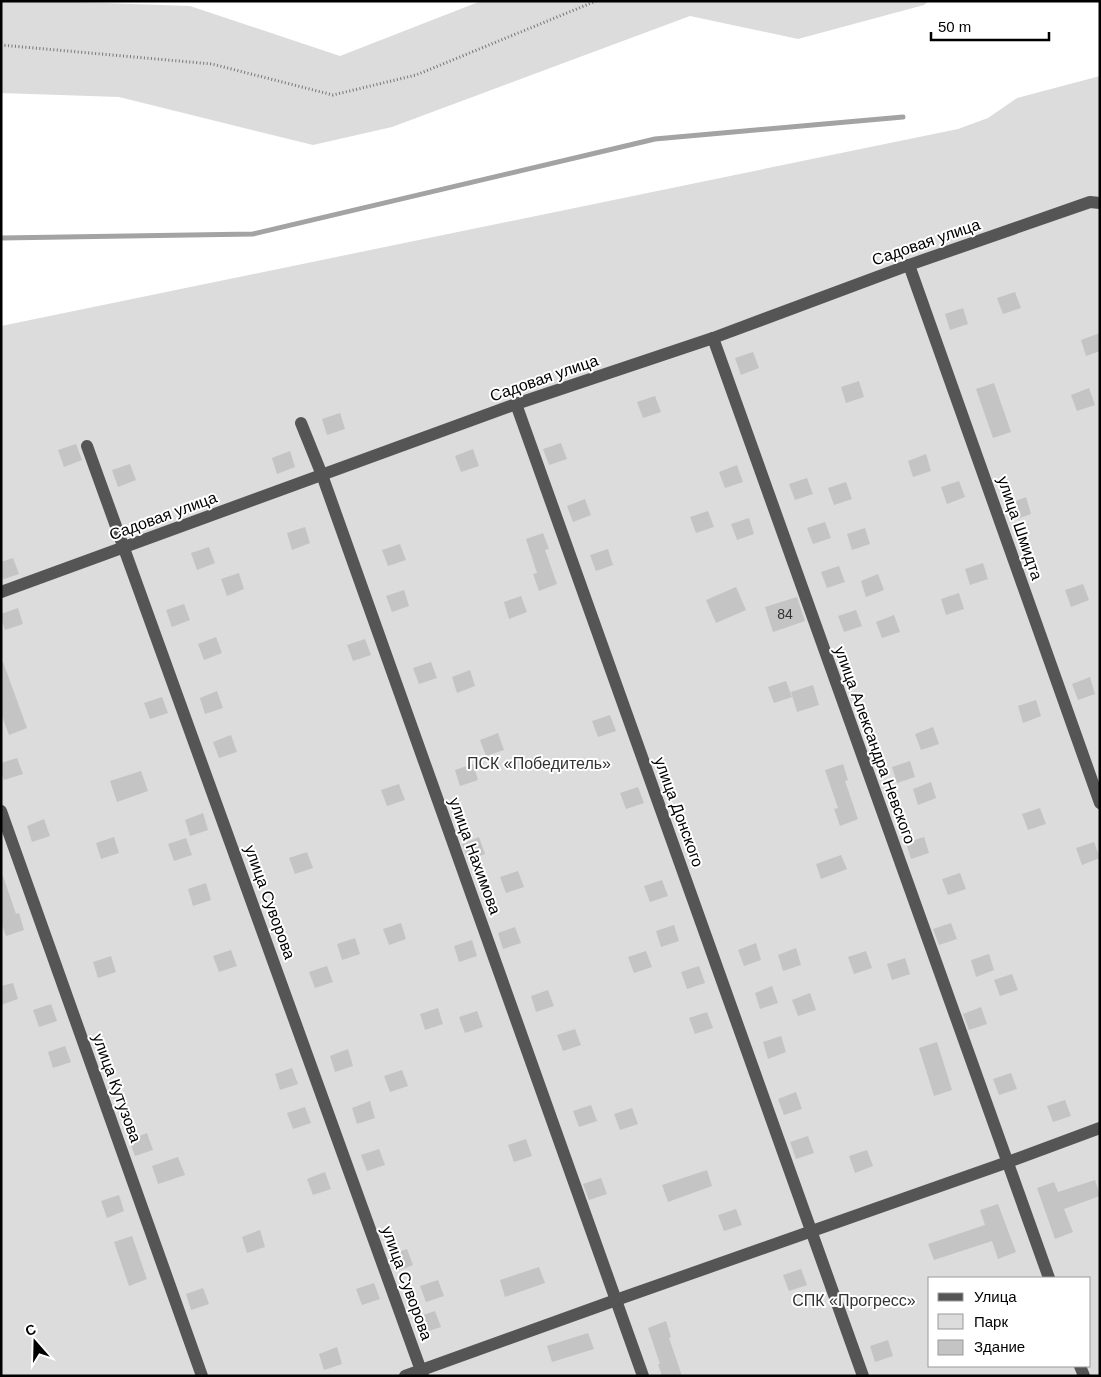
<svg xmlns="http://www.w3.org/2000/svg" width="1101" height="1377" viewBox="0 0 1101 1377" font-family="Helvetica,sans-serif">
<rect width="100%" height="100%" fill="#fff"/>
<g fill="#dcdcdc" fill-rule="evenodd">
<path d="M1,1H47L190,6L340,56L481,1H929L924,5L798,39L690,16L392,127L313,145L119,97L1,93Z"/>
<path d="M1100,76V1376H1V326L958,129L988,118L1017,98ZM930,1278H1090V1366H930Z"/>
</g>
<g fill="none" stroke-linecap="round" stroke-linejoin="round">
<path stroke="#a3a3a3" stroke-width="5" d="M1,238L253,234L655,139L903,117"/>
</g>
<g fill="#c4c4c4">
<path d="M1015,292L1021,308L1003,314L997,298Z"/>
<path d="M963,308L968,324L950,330L945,314Z"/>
<path d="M1100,333V351L1086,356L1081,340Z"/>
<path d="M753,352L759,368L741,375L735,358Z"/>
<path d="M859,381L864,397L846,403L841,387Z"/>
<path d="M994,383L1011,432L993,438L976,389Z"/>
<path d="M1089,388L1095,405L1077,411L1071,395Z"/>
<path d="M655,396L661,412L643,418L637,402Z"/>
<path d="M340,413L345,429L327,435L322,419Z"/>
<path d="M561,443L567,459L549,465L543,449Z"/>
<path d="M76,444L82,460L64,467L58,450Z"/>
<path d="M473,449L479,466L461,472L455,456Z"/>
<path d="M290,451L295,467L277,474L272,458Z"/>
<path d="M926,454L931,471L913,477L908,461Z"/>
<path d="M130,464L136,480L118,487L112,470Z"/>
<path d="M737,465L743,482L725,488L719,472Z"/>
<path d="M807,478L813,494L795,500L789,484Z"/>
<path d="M959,481L965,497L947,504L941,487Z"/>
<path d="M846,482L852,499L834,505L828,488Z"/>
<path d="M1026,497L1031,514L1014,520L1008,504Z"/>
<path d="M585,499L591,515L573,522L567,506Z"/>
<path d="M708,511L714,527L696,533L690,517Z"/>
<path d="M749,518L754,534L737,540L731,524Z"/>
<path d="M825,522L831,538L813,544L807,528Z"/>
<path d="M305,527L310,543L292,550L287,533Z"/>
<path d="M865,528L870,544L852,550L847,534Z"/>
<path d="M543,533L549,549L545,550L557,584L539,591L533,574L537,573L526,539Z"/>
<path d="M400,544L406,560L388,566L382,550Z"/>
<path d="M209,547L215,563L197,570L191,553Z"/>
<path d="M608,549L613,565L596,571L590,555Z"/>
<path d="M13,558L19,574L1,580V562Z"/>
<path d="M983,563L988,579L970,585L965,569Z"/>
<path d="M839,566L845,582L827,588L821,572Z"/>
<path d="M239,573L244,589L227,596L221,579Z"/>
<path d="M878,574L884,590L866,597L861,581Z"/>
<path d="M1083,584L1089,600L1071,607L1065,590Z"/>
<path d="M736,587L746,610L716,623L706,600Z"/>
<path d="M404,590L409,606L392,612L386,596Z"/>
<path d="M959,593L964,609L946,615L941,599Z"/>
<path d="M521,596L527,612L509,619L504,602Z"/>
<path d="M797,597L805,621L773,632L765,607Z"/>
<path d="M184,604L190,620L172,627L166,610Z"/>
<path d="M18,608L23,624L5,630L1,618V614Z"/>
<path d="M856,610L862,626L844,632L838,616Z"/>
<path d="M894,615L900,632L882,638L876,622Z"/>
<path d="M216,637L222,653L204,660L198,644Z"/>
<path d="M365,639L371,655L353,661L347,645Z"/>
<path d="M1,662H3L27,728L9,735L1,714Z"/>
<path d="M431,662L437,678L419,684L413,668Z"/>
<path d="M470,670L475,686L457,693L452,677Z"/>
<path d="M1090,677L1095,694L1078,700L1072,684Z"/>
<path d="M786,681L792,697L774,703L768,687Z"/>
<path d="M813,685L819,705L797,712L791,692Z"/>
<path d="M217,691L223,708L205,714L200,698Z"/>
<path d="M162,697L168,713L150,719L144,703Z"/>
<path d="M1036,700L1041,716L1023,723L1018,706Z"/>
<path d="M610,715L616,731L598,737L592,721Z"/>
<path d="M933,727L939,744L921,750L915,734Z"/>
<path d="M498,733L504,750L486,756L480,740Z"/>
<path d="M231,735L237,752L219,758L213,742Z"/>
<path d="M17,758L23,774L4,780L1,771V763Z"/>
<path d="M910,761L915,777L897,783L892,767Z"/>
<path d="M473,764L478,780L460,786L455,770Z"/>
<path d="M843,764L848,780L845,781L858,819L840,826L834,809L838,808L825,770Z"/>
<path d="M141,771L148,791L117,802L110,781Z"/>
<path d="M931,782L936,798L918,805L913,789Z"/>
<path d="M399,784L405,800L387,806L381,790Z"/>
<path d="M638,787L644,803L626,809L620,793Z"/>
<path d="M1040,808L1046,824L1028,830L1022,814Z"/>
<path d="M203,813L208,830L190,836L185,820Z"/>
<path d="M44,819L50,836L32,842L27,826Z"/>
<path d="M114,837L119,853L101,859L96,843Z"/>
<path d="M479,837L485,854L468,860L462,844Z"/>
<path d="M924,837L929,853L911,859L906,843Z"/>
<path d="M186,838L192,855L174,861L168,844Z"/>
<path d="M1094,842L1100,858L1082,865L1076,848Z"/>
<path d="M307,852L313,868L295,874L289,858Z"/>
<path d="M841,855L847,869L821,879L816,864Z"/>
<path d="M518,871L524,887L506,893L500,877Z"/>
<path d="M960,873L966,889L948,895L942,879Z"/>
<path d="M3,876L16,914L19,913L24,930L6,936L1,922V877Z"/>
<path d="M662,880L668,896L650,902L644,886Z"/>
<path d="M206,883L211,900L193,906L188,889Z"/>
<path d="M401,923L406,939L389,945L383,929Z"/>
<path d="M951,923L957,939L939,945L933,929Z"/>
<path d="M674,925L679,941L661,947L656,931Z"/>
<path d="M515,927L521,943L503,949L498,933Z"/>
<path d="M355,938L360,954L342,960L337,944Z"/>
<path d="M472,940L477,956L459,962L454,946Z"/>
<path d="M756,943L761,960L744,966L738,950Z"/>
<path d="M796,948L801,965L783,971L778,955Z"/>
<path d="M231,950L237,966L219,972L213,956Z"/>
<path d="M646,951L652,967L634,973L628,957Z"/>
<path d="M866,951L872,968L854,974L848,957Z"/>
<path d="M989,954L994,970L976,977L971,960Z"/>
<path d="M111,956L116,972L98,978L93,962Z"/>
<path d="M905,958L910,974L892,980L887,964Z"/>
<path d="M327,966L333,982L315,988L309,972Z"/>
<path d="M699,966L705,983L687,989L681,972Z"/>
<path d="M1012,974L1018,990L1000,996L994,980Z"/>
<path d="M13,983L18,999L1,1005V986Z"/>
<path d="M772,986L778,1003L760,1009L755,993Z"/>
<path d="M548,990L554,1006L536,1012L531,996Z"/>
<path d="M810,993L816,1010L798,1016L792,1000Z"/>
<path d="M51,1004L57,1021L39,1027L33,1010Z"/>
<path d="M981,1007L987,1024L969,1030L963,1014Z"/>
<path d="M438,1008L443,1024L425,1030L420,1014Z"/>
<path d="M477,1011L483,1027L465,1033L459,1017Z"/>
<path d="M707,1012L713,1028L695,1034L689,1018Z"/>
<path d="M575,1029L581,1045L563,1051L557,1035Z"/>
<path d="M781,1036L786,1052L768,1059L763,1042Z"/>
<path d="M937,1042L952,1090L934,1096L919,1048Z"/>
<path d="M65,1046L71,1062L53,1068L48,1052Z"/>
<path d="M348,1049L353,1066L335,1072L330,1056Z"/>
<path d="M292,1068L298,1084L280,1090L275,1074Z"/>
<path d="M402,1070L408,1086L390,1092L384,1076Z"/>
<path d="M1011,1073L1017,1089L999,1095L993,1079Z"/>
<path d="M796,1092L802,1109L784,1115L778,1099Z"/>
<path d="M1065,1100L1071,1116L1053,1122L1047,1106Z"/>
<path d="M370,1101L375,1118L357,1124L352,1108Z"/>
<path d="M591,1105L597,1121L579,1127L573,1111Z"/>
<path d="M305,1107L311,1123L293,1129L287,1113Z"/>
<path d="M632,1108L638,1124L620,1130L614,1114Z"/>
<path d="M147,1133L153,1150L135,1156L129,1140Z"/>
<path d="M808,1136L814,1153L796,1159L790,1142Z"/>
<path d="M526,1139L532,1156L514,1162L508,1145Z"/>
<path d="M379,1149L385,1165L367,1171L361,1155Z"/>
<path d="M867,1150L873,1166L855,1173L849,1156Z"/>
<path d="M178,1157L185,1175L158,1184L152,1166Z"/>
<path d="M707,1170L712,1186L668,1202L662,1185Z"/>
<path d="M325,1172L331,1189L313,1195L307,1179Z"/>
<path d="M601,1178L607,1194L589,1200L583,1184Z"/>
<path d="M1095,1180L1100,1196L1064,1209L1073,1232L1055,1239L1037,1188L1054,1182L1058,1192Z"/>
<path d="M119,1195L124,1211L107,1218L101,1201Z"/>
<path d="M998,1204L1016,1252L998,1259L992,1241L934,1260L928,1244L985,1225L980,1210Z"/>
<path d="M736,1209L742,1225L724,1231L718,1215Z"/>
<path d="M260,1230L265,1247L247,1253L242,1237Z"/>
<path d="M132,1236L147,1279L129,1286L114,1242Z"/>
<path d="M407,1249L413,1265L395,1272L389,1255Z"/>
<path d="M539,1267L545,1283L505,1297L500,1280Z"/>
<path d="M801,1269L807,1285L789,1291L783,1275Z"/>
<path d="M438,1280L444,1296L426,1302L420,1286Z"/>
<path d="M374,1283L380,1299L362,1305L356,1289Z"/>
<path d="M203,1288L209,1304L191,1310L186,1294Z"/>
<path d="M435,1311L441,1327L423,1333L417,1317Z"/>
<path d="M666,1321L671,1337L669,1338L682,1376H662L658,1364H660L648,1328Z"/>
<path d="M588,1333L594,1349L552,1362L547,1346Z"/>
<path d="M888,1340L893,1356L875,1362L870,1346Z"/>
<path d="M337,1347L342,1364L324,1370L319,1354Z"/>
</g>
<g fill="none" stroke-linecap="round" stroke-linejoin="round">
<path stroke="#777" stroke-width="3" stroke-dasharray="1 2.5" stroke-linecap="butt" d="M1,45L212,64L333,95L416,75L596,1"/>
<g stroke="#555" stroke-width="12">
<path d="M909,265L1100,803"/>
<path d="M713,338L1049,1278"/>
<path d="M516,404L863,1376"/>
<path d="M301,423L322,475L643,1376"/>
<path d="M87,446L423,1376"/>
<path d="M1,592L516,404L713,338L909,265L1090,202L1100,203"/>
<path d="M1,811L202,1376"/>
<path d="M1080,1366L1084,1376"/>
<path d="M405,1376L616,1300L1008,1162L1100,1128"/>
</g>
</g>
<g text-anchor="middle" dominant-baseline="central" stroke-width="4" stroke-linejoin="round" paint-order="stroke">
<g font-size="14" fill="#313131">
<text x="785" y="614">84</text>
</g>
<g font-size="16" fill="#000" stroke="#fff">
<text transform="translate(926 242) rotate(-19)">Садовая улица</text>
<text transform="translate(544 378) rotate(-19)">Садовая улица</text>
<text transform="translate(163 516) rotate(-20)">Садовая улица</text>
<text transform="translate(1020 528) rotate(71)">улица Шмидта</text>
<text transform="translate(875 745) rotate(70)">улица Александра Невского</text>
<text transform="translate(679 812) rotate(70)">улица Донского</text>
<text transform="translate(475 856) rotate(70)">улица Нахимова</text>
<text transform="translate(270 902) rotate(70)">улица Суворова</text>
<text transform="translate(117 1088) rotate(70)">улица Кутузова</text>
<text transform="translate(407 1283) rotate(70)">улица Суворова</text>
</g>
<g font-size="16" fill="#333" stroke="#fff">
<text x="539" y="763">ПСК «Победитель»</text>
<text x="854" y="1300">СПК «Прогресс»</text>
</g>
</g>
<rect width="1101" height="1377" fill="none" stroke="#000000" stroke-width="5"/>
<rect x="928" y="1277" width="162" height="90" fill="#ffffff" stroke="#999999"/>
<rect x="938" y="1293" width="25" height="8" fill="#555555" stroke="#999999"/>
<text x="974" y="1302" font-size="15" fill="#000000">Улица</text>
<rect x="938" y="1314" width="25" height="15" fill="#dcdcdc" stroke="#999999"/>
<text x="974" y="1327" font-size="15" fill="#000000">Парк</text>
<rect x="938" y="1340" width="25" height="15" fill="#c4c4c4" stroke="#999999"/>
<text x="974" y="1352" font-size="15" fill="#000000">Здание</text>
<g transform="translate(35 1342) rotate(340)" stroke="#ffffff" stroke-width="4" paint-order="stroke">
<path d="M0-4L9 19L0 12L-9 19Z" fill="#000000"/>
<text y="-8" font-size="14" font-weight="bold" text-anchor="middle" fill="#000000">С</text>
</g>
<path d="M931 32v8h118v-8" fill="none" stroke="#000000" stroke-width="2.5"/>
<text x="938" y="32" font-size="15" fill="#000000" stroke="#ffffff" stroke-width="4" paint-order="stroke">50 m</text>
</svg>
